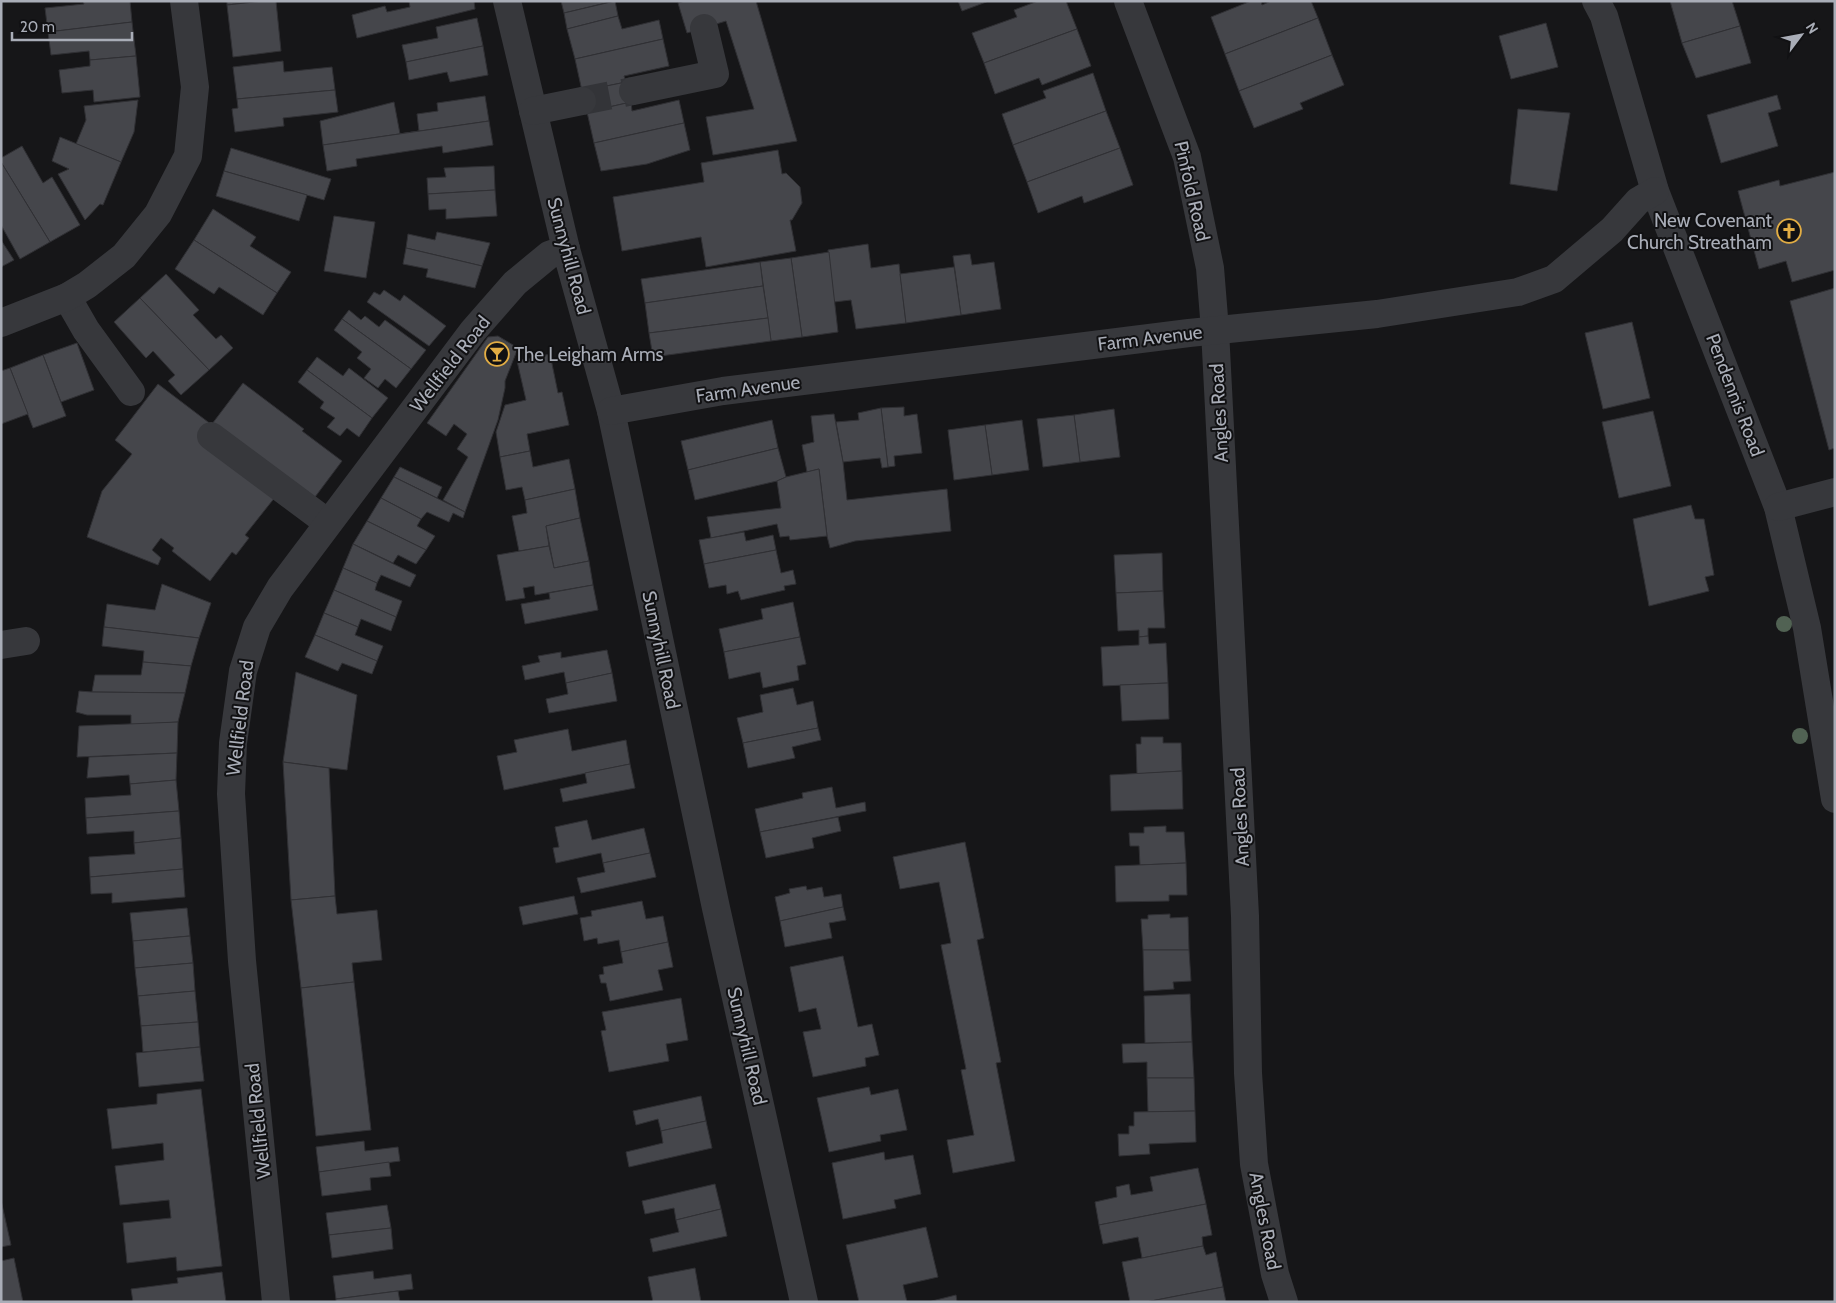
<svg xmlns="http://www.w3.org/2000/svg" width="1836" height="1303" viewBox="0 0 1836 1303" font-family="Cabin,sans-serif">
<rect width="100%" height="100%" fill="#161618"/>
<g fill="#45464b" stroke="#303034">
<path d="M83,1H130L132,22L48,32L45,8L84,4Z"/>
<path d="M227,1H263L227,5Z"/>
<path d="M263,1H276L281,51L233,57L227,5Z"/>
<path d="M409,1H474L475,9L357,38L352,15L385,6L387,12L410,7Z"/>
<path d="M561,1H614L564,13Z"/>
<path d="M615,1L618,16L567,29L564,13Z"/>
<path d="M685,1H756L797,141L713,155L706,117L754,109L726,21L687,33L678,3Z"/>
<path d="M958,1H989L962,11Z"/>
<path d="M1038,1H1066L1077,29L984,63L972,33L1017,17L1014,10Z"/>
<path d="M1251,1H1261L1262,5L1271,1H1311L1318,18L1225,54L1211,17Z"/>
<path d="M1670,1H1732L1740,26L1682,43Z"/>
<path d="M618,16L622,29L659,20L663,39L575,59L567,29Z"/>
<path d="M477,18L483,46L406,62L402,45L438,38L436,27Z"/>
<path d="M1318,18L1332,55L1239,91L1225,54Z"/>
<path d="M132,22L136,56L90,60L89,51L51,55L48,32Z"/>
<path d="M1546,23L1558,67L1511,79L1499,36Z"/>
<path d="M1740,26L1751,63L1696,78L1682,43Z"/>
<path d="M1077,29L1091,66L1042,85L1039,78L995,94L984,63Z"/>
<path d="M663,39L669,66L624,76L626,82L582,91L575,59Z"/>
<path d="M483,46L488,75L450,82L447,72L409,80L406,62Z"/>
<path d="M1332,55L1344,85L1300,103L1303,109L1254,128L1239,91Z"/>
<path d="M136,56L140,97L94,102L93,90L62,93L59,70L90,66V60Z"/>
<path d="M283,61L284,72L332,67L335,90L237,99L233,67Z"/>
<path d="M1093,73L1106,111L1013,145L1002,114L1046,98L1043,91Z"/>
<path d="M626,82L631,102L587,112L582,91Z"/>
<path d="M335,90L338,112L283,118L284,126L235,132L232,109L238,108L237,99Z"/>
<path d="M1777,95L1781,109L1768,113L1778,146L1721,163L1707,115Z"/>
<path d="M485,96L489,121L323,145L320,121L394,102L400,134L419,131L417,114L438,111L437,103Z"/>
<path d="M138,100L134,132L121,162L76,144L86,120L84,106Z"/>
<path d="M679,100L684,123L594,143L587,112L631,102L632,111Z"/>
<path d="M1518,109L1570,113L1557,191L1510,184Z"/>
<path d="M1106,111L1120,148L1027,182L1013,145Z"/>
<path d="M489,121L493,145L443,153L442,146L356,159L357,166L327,171L323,145Z"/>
<path d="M684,123L690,150L647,164L601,171L594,143Z"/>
<path d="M60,137L121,162L103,205L100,204L85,220L58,174L69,169L52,161Z"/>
<path d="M22,146L43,183L52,177L80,225L50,242L1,162V158Z"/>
<path d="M231,148L331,179L324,200L224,171Z"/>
<path d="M1120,148L1133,185L1084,203L1082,196L1038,213L1027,182Z"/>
<path d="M778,150L782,174L786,173L800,187L802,203L792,220H790L796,251L706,267L701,237L622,251L613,197L704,182L701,163Z"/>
<path d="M1,162L50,242L20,259L1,225Z"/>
<path d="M494,166L495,190L428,194L427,178L446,177L444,168Z"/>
<path d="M224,171L307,195L299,221L216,196Z"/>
<path d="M1835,172V270L1792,282L1786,261L1759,269L1738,191L1779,180L1780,186Z"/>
<path d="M495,190L497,216L446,219V209L429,210L428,194Z"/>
<path d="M213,209L256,237L250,246L291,272L277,293L194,240Z"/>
<path d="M334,216L375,222L366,278L324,271Z"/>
<path d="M437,232L490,243L482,266L406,248L408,234L435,240Z"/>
<path d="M1,240L14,260L1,267Z"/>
<path d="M194,240L277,293L263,315L219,287L214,294L175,269Z"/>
<path d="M868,244L871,268L899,264L906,323L856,329L851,300L834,302L828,250Z"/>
<path d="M406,248L482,266L475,288L426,277L428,269L403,264Z"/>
<path d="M829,252L838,332L802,337L791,258Z"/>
<path d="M970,254L972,265L994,262L1001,309L961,315L953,256Z"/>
<path d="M791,258L802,337L771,341L760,262Z"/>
<path d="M760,262L763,286L645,303L641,279Z"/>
<path d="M954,267L961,315L906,323L900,274Z"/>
<path d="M166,274L199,310L193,315L216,339L221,335L233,348L209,370L140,298Z"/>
<path d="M763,286L768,318L649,333L645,303Z"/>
<path d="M1835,288V448L1829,450L1790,301Z"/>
<path d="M384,290L400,301L404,295L446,326L429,346L367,302L374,292L380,295Z"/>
<path d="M140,298L209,370L181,395L168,381L175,375L153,351L146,358L114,322Z"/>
<path d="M349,310L361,320L365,316L379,327L385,320L426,350L411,369L342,319Z"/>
<path d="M768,318L771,341L653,357L649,333Z"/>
<path d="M342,319L411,369L396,388L385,379L378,388L364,378L371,369L357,358L362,352L334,330Z"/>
<path d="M1632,322L1650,398L1603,409L1585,333Z"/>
<path d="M498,336L518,348L505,381V388L498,420L465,512L443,500L468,457L457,449L467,434L454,424L446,436L427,423L488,337Z"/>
<path d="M77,343L94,390L61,402L43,355Z"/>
<path d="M550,354L558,393L562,392L569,425L527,434L530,451L500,457L496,432L505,405L526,400L517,361Z"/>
<path d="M43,355L66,416L33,428L10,368Z"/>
<path d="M317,357L343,376L349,368L388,398L372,418L307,370Z"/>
<path d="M10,368L28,414L1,424V371Z"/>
<path d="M307,370L372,418L359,437L347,428L340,436L327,427L335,418L320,408L324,402L298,382Z"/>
<path d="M243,383L304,429L302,431L342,461L315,497L212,424Z"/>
<path d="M158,384L212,425L276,496L245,535L249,538L236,555L232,552L210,581L172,551L174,548L161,538L152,550L161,558L158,565L87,537L102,491L132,454L115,440Z"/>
<path d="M904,407V416L917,414L922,453L894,456L895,466L888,467L881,408Z"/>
<path d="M881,408L888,467L882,468L880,458L843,462L836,422L859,420L858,413Z"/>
<path d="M1114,409L1120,457L1080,462L1074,415Z"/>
<path d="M1653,411L1671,486L1619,498L1602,422Z"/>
<path d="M834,414L843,462L847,500L947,489L951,531L855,541L830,548L827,536L819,469L807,472L802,445L814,442L811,416Z"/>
<path d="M1074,415L1080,462L1043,467L1037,419Z"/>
<path d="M772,420L778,448L688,470L681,441Z"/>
<path d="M1022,420L1029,470L992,475L985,425Z"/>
<path d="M985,425L992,475L954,480L948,430Z"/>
<path d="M778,448L786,477L777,481L695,500L688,470Z"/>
<path d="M530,451L533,467L569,459L575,489L525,500L522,487L506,490L500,457Z"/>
<path d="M400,467L442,487L437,498L394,477Z"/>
<path d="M819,469L827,536L790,540L789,536L780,537L777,524L711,538L707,517L781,508L777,481L786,477Z"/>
<path d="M394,477L465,512L463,518L453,513L449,522L427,512L421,519L381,498Z"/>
<path d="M575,489L580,518L546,526L549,546L519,551L512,516L527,513L525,500Z"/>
<path d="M381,498L421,519L417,526L435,536L426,550L367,521Z"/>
<path d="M1691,505L1695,519H1704L1714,575L1705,577L1709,591L1649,606L1633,519Z"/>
<path d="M580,518L589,561L554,568L546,526Z"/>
<path d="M367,521L426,550L416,564L398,555L393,563L353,544Z"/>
<path d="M744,532L746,541L773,535L776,550L704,564L699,540Z"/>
<path d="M353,544L416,575L410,587L381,575L377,583L343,568Z"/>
<path d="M549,546L554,568L589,561L593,585L535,595L534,586L523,588L525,598L506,601L497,555Z"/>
<path d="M776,550L781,573L793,570L796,584L784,586L785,590L741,600L738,591L727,594L726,585L709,588L704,564Z"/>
<path d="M1162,553L1163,591L1116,593L1114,555Z"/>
<path d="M343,568L377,583L375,590L402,601L396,617L334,590Z"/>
<path d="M162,584L211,603L199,638L104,627L107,604L155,610Z"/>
<path d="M593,585L598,610L525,624L521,604L550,599L549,593Z"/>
<path d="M334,590L396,617L391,631L361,619L358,627L324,613Z"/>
<path d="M1163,591L1165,628H1148V636L1139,637V630L1118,631L1116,593Z"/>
<path d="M793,602L800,637L724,652L719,629L763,619L761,609Z"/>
<path d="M324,613L358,627L355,635L383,646L377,661L315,635Z"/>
<path d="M104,627L199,638L191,666L143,662L144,651L102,646Z"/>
<path d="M315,635L377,661L372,674L342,663L338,671L305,657Z"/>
<path d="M1148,636L1149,644L1166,643L1168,683L1103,686L1101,647L1139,645V637Z"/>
<path d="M800,637L806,664L797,666L799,680L763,688L760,672L729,679L724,652Z"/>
<path d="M607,650L612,673L566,683L564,672L525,680L522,666L540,662L538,656L561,652V658Z"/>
<path d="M143,662L191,666L185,693L92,692L95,675H141Z"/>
<path d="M296,672L357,695L347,770L283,762Z"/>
<path d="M612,673L617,701L549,713L546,699L568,694L566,683Z"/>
<path d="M1168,683L1169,719L1122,721L1120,685Z"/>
<path d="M793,688L797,705L813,701L818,728L743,743L737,718L763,712L760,695Z"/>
<path d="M79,691L92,692L185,693L178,722L131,725V715H87L76,712Z"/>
<path d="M178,722L177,753L77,757L79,726Z"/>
<path d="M818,728L821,740L792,747L795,758L748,768L743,743Z"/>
<path d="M568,729L572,751L626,740L630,764L504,790L497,756L517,752L514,740Z"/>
<path d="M1141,737H1163V743H1181L1182,771L1137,774L1136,744H1141Z"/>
<path d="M177,753L176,780L130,784L129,775L87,778L89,757Z"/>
<path d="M283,762L329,768L335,896L291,900Z"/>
<path d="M630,764L635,788L563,802L560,789L587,783L585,773Z"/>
<path d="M1182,771L1183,809L1111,811L1110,775Z"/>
<path d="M176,780L179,811L86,818L85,798L131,795L130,784Z"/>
<path d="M832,787L836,808L865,802L866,811L760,832L755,809L803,798L802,793Z"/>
<path d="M179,811L181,838L134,843V831L87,834L86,818Z"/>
<path d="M838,817L841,831L812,838L814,848L766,858L760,832Z"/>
<path d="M587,820L592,840L644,828L650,853L603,863L601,853L556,863L553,848L559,847L555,827Z"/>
<path d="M1166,826V832H1184L1186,863L1140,865L1139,846H1130L1129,833H1144V827Z"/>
<path d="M181,838L183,869L90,877L89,857L135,854L134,843Z"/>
<path d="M965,842L984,938L977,940L1001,1062L996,1063L1015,1161L953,1173L947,1140L974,1135L961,1070L966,1069L941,945L951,943L939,882L900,889L893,857Z"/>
<path d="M650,853L656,877L581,893L577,878L605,872L603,863Z"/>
<path d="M1186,863L1187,895H1169V901L1116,902L1115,866Z"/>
<path d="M183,869L185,897L112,903V893L91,894L90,877Z"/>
<path d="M806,886L807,890L822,887L824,897L841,894L843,907L780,921L775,897L790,893L789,889Z"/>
<path d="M335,896L337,914L377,910L382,960L352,963L354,982L301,988L291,900Z"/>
<path d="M574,896L578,914L523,925L519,907Z"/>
<path d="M642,901L646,919L663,916L668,942L621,952L619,940L598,944L597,938L584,941L580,918L592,916L591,911Z"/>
<path d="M843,907L846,920L829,923L832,938L785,947L780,921Z"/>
<path d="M187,908L190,936L133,941L130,913Z"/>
<path d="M1170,914V918L1188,917L1189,950H1143L1141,919H1148V915Z"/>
<path d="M190,936L193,963L135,968L133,941Z"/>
<path d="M668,942L673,967L658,970L663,990L610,1001L606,983H601L599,975L604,974L603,967L623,963L621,952Z"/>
<path d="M1143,950H1189L1191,981L1173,982L1174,989L1144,991Z"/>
<path d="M843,956L858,1027L872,1024L879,1055L865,1058L866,1066L813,1077L803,1032L821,1029L816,1008L799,1012L790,967Z"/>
<path d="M193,963L195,991L138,996L135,968Z"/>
<path d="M354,982L371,1130L316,1136L301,988Z"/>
<path d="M195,991L198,1022L141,1026L138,996Z"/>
<path d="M1190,994L1192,1042L1145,1043L1144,996Z"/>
<path d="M681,998L688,1040L666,1044L669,1061L609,1072L601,1031L606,1030L602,1012Z"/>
<path d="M198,1022L200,1047L143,1052L141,1026Z"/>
<path d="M1192,1042L1194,1078H1147V1062L1123,1063L1122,1044Z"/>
<path d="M200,1047L204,1081L139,1087L136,1053Z"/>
<path d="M1147,1078H1194L1195,1111L1148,1112Z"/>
<path d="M869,1087L871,1095L898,1089L907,1130L880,1135L881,1141L829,1152L817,1098Z"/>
<path d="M201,1089L222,1266L177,1271L176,1257L127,1263L123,1223L171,1218L169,1200L120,1205L115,1166L164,1160L163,1143L112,1149L107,1109L157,1104V1094Z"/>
<path d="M701,1096L706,1121L661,1131L658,1119L636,1125L633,1111Z"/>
<path d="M1195,1111L1196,1142L1149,1144L1150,1154L1119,1156L1118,1134H1129V1126H1134V1112Z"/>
<path d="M706,1121L712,1148L629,1167L626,1152L663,1143L661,1131Z"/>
<path d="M364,1141L365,1151L398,1147L400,1161L319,1172L316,1147Z"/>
<path d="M884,1152L885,1160L913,1155L921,1194L894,1200L896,1208L843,1219L832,1163Z"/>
<path d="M389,1162L391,1176L370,1178L371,1190L322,1196L319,1172Z"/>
<path d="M1198,1168L1206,1204L1099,1225L1095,1202L1117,1197L1116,1187L1129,1184L1131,1195L1153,1191L1150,1177Z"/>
<path d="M715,1184L721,1209L676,1220L674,1208L645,1214L642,1201Z"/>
<path d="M1,1200L11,1245L1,1247Z"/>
<path d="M1206,1204L1212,1235L1202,1237L1203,1246L1142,1258L1138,1237L1103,1244L1099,1225Z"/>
<path d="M387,1205L391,1228L329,1235L326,1213Z"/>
<path d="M721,1209L727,1236L653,1252L650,1239L679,1232L676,1220Z"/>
<path d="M926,1227L938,1277L903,1285L907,1302H859L846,1245Z"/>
<path d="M391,1228L393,1249L332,1258L329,1235Z"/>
<path d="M1203,1246L1206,1255L1216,1252L1223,1287L1146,1302H1130L1122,1262Z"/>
<path d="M14,1258L23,1302H1V1261Z"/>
<path d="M695,1268L701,1302H653L648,1277Z"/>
<path d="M373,1271L374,1279L411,1274L413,1289L336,1299L333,1276Z"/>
<path d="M222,1272L226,1302H133L131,1289L178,1283L177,1278Z"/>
<path d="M1223,1287L1226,1302H1146Z"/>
<path d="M398,1291L400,1302H336V1299Z"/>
<path d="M956,1295L957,1302H928Z"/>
</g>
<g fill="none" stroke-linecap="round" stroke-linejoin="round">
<path stroke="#333438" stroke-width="28" stroke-dasharray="28 14" stroke-linecap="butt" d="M582,101L633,91"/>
<g stroke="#37383c" stroke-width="28">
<path d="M507,1L566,249L611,411L716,908L804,1302"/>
<path d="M1128,1L1187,157L1210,268L1215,330L1245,916L1248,1073L1254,1164L1275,1274L1284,1302"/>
<path d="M1596,1L1604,16L1655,191L1778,507L1807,628L1835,799"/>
<path d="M633,91L715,74L704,28"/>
<path d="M533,111L582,101"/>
<path d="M67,297L86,330L131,392"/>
<path d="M1,323L67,297L87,285L124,256L158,214L188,156L195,87L184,1"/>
<path d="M611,411L723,391L1189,333L1377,314L1518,292L1554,279L1612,230L1638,201L1655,191"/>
<path d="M211,436L328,523"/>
<path d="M1778,507L1835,492"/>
<path d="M1,645L26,641"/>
<path d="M276,1302L242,961L231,794L233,743L243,671L257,627L280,588L473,331L515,283L549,255L566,249"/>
</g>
</g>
<g fill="#516253">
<circle cx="1784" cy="624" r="8"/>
<circle cx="1800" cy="736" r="8"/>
</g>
<defs>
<g id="church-ring" transform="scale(1.25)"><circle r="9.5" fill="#111113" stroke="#e2ad44" stroke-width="1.5"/><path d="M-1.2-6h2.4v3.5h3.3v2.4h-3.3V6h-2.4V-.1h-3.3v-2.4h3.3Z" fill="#e2ad44"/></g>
<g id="bar-ring" transform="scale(1.25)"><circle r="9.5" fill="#111113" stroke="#e2ad44" stroke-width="1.5"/><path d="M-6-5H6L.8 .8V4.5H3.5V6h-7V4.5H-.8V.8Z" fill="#e2ad44"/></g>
</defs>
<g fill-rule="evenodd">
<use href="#church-ring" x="1789" y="231"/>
<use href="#bar-ring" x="497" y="354"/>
</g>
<g text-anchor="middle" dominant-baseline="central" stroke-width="4" stroke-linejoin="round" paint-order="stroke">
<g font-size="19" fill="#a9adb7" stroke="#111113">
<text transform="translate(1192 191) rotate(77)">Pinfold Road</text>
<text transform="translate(569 256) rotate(75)">Sunnyhill Road</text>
<text transform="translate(1150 338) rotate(-7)">Farm Avenue</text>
<text transform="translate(450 364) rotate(-52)">Wellfield Road</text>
<text transform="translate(748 389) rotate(-8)">Farm Avenue</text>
<text transform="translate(1735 395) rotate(69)">Pendennis Road</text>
<text transform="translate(1219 413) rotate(-93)">Angles Road</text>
<text transform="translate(661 650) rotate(78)">Sunnyhill Road</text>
<text transform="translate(240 718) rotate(-83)">Wellfield Road</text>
<text transform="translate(1240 817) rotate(-93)">Angles Road</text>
<text transform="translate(747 1046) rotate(77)">Sunnyhill Road</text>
<text transform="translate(258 1121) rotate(-96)">Wellfield Road</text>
<text transform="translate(1265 1221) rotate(79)">Angles Road</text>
</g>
<g font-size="19" fill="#a9adb7" stroke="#111113" text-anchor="end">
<text x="1772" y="220">New Covenant<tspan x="1772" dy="22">Church Streatham</tspan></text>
<text x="514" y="354" text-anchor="start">The Leigham Arms</text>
</g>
</g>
<rect width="1836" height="1303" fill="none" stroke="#a9adb7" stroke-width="5"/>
<g transform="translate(1801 35) rotate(58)" stroke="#111113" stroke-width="4" paint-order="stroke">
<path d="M0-4L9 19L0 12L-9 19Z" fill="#a9adb7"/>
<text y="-8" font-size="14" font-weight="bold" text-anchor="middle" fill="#a9adb7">N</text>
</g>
<path d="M12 32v8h120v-8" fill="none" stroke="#a9adb7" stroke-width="2.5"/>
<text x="20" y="32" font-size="15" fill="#a9adb7" stroke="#111113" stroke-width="4" paint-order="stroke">20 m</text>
</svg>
